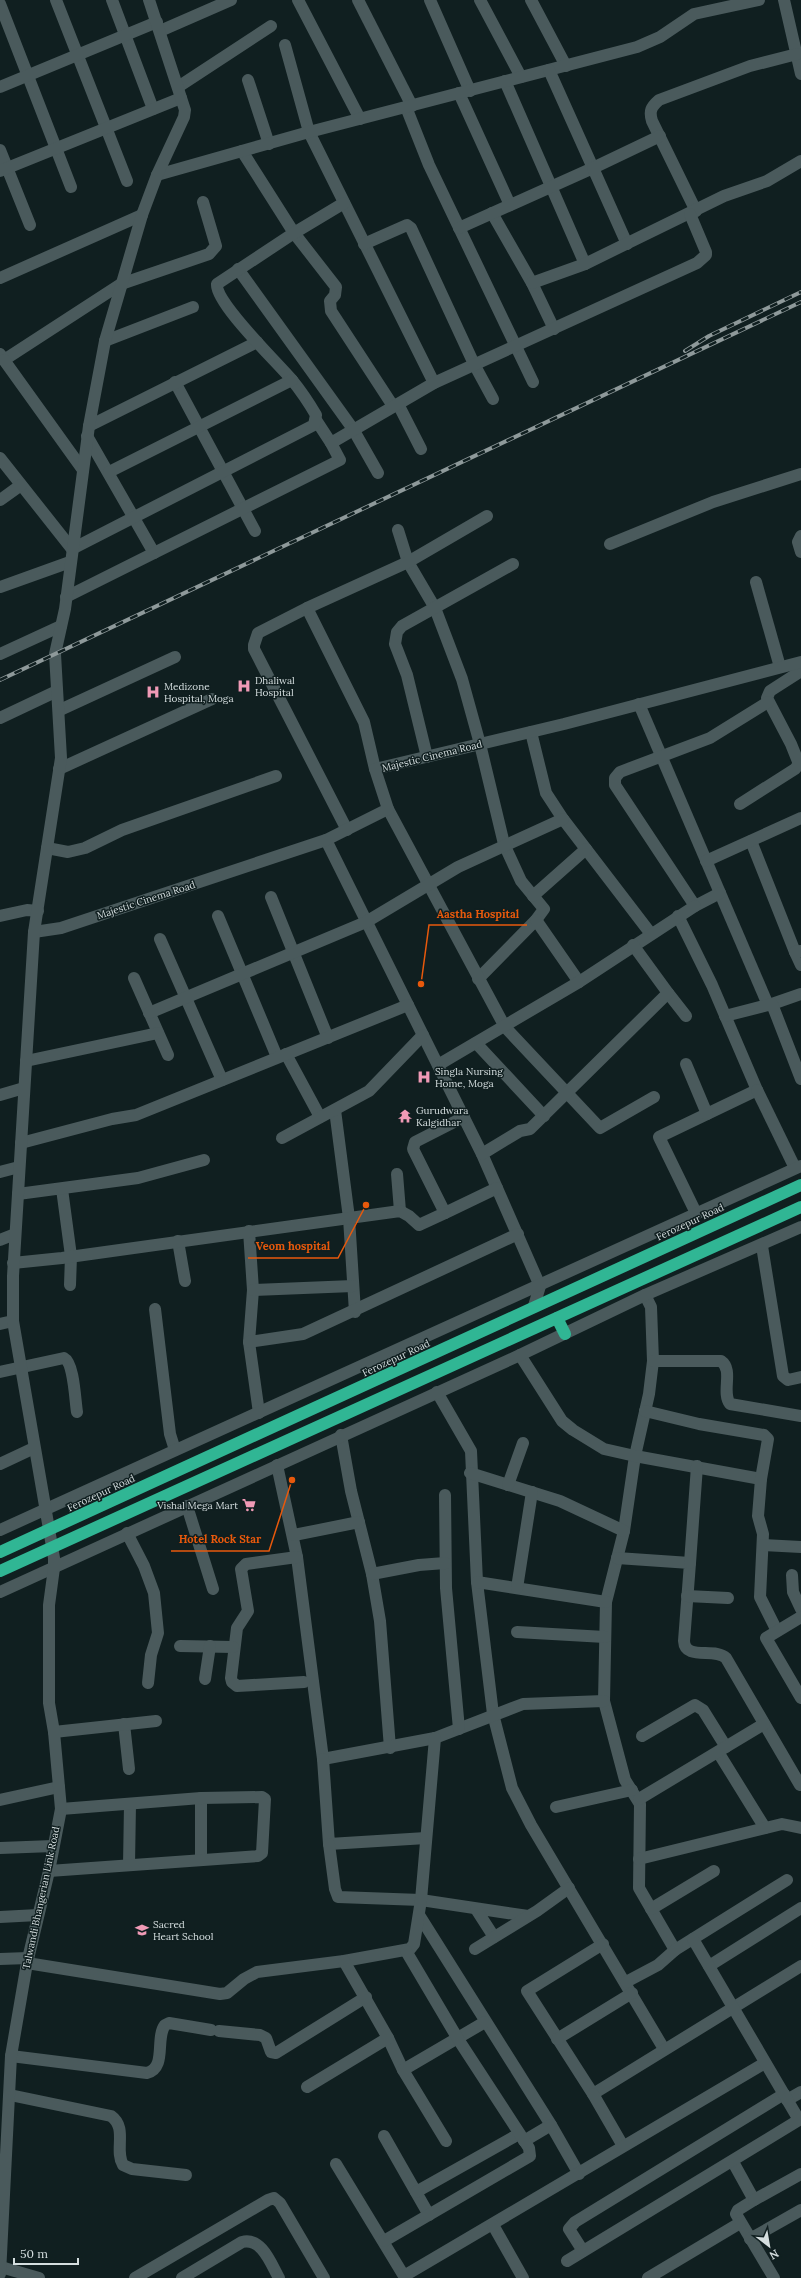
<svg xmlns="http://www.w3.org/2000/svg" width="801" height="2278" viewBox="0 0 801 2278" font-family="Lora,serif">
<rect width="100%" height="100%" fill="#101f20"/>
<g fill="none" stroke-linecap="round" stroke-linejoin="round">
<g stroke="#4a5a5c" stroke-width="12">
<path d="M56,0L127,181"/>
<path d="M112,0L153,109"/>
<path d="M298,0L360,119"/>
<path d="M358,0L412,106"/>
<path d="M430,0L470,91"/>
<path d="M480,0L521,77"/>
<path d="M531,0L566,66"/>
<path d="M784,0L801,74"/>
<path d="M0,4L71,187"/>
<path d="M160,31L231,0"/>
<path d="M285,45L309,132L434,383"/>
<path d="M248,80L269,144"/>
<path d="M505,81L585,264"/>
<path d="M0,87L157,22"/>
<path d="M178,87L271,26"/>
<path d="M459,93L510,205"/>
<path d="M406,107L429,165L533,382"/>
<path d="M0,150L30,225"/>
<path d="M242,151L294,233L336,287L335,295L330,301L331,311L393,406"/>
<path d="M0,171L181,98"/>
<path d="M157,175L309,132L637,47L660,37L694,14L759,0"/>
<path d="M696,211L652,121C649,111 651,107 659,100L750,66L797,54"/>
<path d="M492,213L532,283L554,329"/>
<path d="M459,228L593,168L549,70"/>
<path d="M364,244L407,225L411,228L474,364L493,399"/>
<path d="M627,244L593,168L660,136"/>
<path d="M238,269L353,429L378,473"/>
<path d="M0,278L142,215"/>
<path d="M532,283L585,264L724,196L767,181L801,161"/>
<path d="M105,341L193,307"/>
<path d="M0,354L4,360L121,284L209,254L216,246L203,202"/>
<path d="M4,360L83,470"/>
<path d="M175,382L255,531"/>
<path d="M398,404L421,449"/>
<path d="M316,420L331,443"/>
<path d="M89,426L257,342"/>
<path d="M87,436L154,553"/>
<path d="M0,458L72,549L314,425L316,415C309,403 301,391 292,380C278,363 215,303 217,284L294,233L344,203"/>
<path d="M109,472L292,380"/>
<path d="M0,500L21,485"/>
<path d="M398,530L408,562L435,608L462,679L480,744L504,844L521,881L544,909L536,920L478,979"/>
<path d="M801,536L798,542L801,552"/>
<path d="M610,544L713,502L801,474"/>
<path d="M756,582L780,667"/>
<path d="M0,587L70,562"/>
<path d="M66,597L340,460L331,443L434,383L697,263L706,255V252L690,214"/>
<path d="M307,608L258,633L254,645V649L347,830"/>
<path d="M0,654L61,626"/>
<path d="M639,704L768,1005"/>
<path d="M60,710L175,657"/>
<path d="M0,718L57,691"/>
<path d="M531,732L546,793L563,819L651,934"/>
<path d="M427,757L407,675L395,644L397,632L402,626L513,564"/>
<path d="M59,769L212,699"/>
<path d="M375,769L364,722L307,608L408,562L487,516"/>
<path d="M740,804L795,769L799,764L791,744L767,698L770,691L801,671"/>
<path d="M388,809L505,1027L600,1128L654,1097"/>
<path d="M326,840L482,1154L540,1286L534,1306"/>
<path d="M751,841L795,952"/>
<path d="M47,848L68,852L85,848L122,830L276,776"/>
<path d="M706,861L801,818"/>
<path d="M720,893L695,906L615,785V778L620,772L710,738L768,702"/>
<path d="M533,896L586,849"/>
<path d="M271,897L328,1038"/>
<path d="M0,916L27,910L38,911"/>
<path d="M218,916L277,1057"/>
<path d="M678,916L712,985L757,1090L659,1137L696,1213"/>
<path d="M536,920L579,982"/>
<path d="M34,932L61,928L326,840L388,809L375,769L564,724L801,662"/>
<path d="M160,939L222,1080"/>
<path d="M801,951L795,952L801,965"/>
<path d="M134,978L168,1055"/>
<path d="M668,993L686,1016"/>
<path d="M772,1004L801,994"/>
<path d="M149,1013L366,922L458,867L563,819"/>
<path d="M725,1016L772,1004L801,1079"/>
<path d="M476,1043L544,1116"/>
<path d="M286,1054L320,1117"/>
<path d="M26,1061L158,1033"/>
<path d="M686,1064L707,1114"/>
<path d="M438,1065L579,982L695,906"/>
<path d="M757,1090L795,1168"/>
<path d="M0,1095L24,1088"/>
<path d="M335,1110L349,1218L355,1312"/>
<path d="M464,1117L415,1142L413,1149L445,1213L497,1188"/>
<path d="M282,1138L369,1091L423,1035"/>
<path d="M21,1143L112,1119L136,1115L408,1005"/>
<path d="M482,1154L520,1131L530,1129L668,993L633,945"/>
<path d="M0,1172L19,1167"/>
<path d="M397,1174L400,1211"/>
<path d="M62,1189L71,1256L70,1285"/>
<path d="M18,1194L138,1178L204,1160"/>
<path d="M249,1231L253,1290L249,1342L259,1413"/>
<path d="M0,1240L15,1234"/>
<path d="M178,1241L185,1281"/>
<path d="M762,1246L783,1376L788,1380L801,1377"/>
<path d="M13,1263L62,1258L400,1211L409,1216L419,1225L445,1213"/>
<path d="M253,1290L353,1286"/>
<path d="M645,1295L651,1307L653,1361L649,1394L635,1456L624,1531L606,1602L604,1701L625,1780L640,1804L639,1888L675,1950"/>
<path d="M155,1309L170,1434L175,1450"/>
<path d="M0,1324L13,1321"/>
<path d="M249,1342L303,1334L518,1234"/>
<path d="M520,1355L562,1421L573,1430L604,1449L635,1456L761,1479"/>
<path d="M653,1361H721C734,1370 721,1392 730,1404L801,1416"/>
<path d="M0,1372L64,1358C74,1363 75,1400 77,1412"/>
<path d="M437,1392L471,1451L477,1582L493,1714L512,1788L531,1825L664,2049"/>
<path d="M645,1411L699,1424L764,1435L768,1439L761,1479L758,1516L763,1534L760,1597L777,1631"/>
<path d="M341,1435L351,1491L372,1574L380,1621L390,1748"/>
<path d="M0,1464L34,1448"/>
<path d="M277,1465L297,1557L323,1759L435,1738L523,1704L604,1701"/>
<path d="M470,1473L560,1501L624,1531"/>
<path d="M508,1485L523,1443"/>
<path d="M445,1495L446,1588L459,1729"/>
<path d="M187,1506L213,1589"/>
<path d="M0,1530L801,1166"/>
<path d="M127,1533L144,1566L154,1593L158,1633L151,1655L148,1683"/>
<path d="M294,1535L359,1522"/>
<path d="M763,1545L801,1547"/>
<path d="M297,1557L246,1564L241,1569L248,1611L237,1628L231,1678L232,1682L237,1686L304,1682"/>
<path d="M617,1558L690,1563L684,1641C685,1661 715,1647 726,1658L800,1785"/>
<path d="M690,1563L697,1466"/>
<path d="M372,1574L419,1565L445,1563"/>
<path d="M792,1575L793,1592L801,1609"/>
<path d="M477,1582L606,1602"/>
<path d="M517,1588L532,1492"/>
<path d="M0,1592L520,1355L645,1295L801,1227"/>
<path d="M687,1596L728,1598"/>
<path d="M801,1617L766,1638L801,1698"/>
<path d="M517,1632L605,1637"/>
<path d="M180,1646L233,1647"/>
<path d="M205,1679L210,1646"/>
<path d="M124,1724L129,1769"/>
<path d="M54,1732L156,1721"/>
<path d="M642,1736L695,1705L703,1710L726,1747"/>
<path d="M718,1752L765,1828"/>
<path d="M323,1759L329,1844L426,1838"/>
<path d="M201,1798V1860"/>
<path d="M639,1799L764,1724"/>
<path d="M0,1800L59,1787"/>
<path d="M556,1807L632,1790"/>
<path d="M329,1844L335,1889L338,1897L421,1900L528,1916"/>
<path d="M0,1848L53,1846"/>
<path d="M639,1859L782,1824L801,1828"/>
<path d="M129,1865L130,1804"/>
<path d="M49,1871L258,1856L262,1853L265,1799L262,1797L201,1798L61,1809"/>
<path d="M476,1909L494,1937"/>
<path d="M651,1909L714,1871"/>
<path d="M419,1915L551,2125L579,2174"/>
<path d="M0,1917L38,1915"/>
<path d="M603,1944L527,1991L593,2094L801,1966"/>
<path d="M475,1949L537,1911L569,1888"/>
<path d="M0,1959L28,1958"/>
<path d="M27,1963L220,1994L227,1993L244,1979L257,1972L344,1961L410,1949L414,1944L421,1900L435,1738"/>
<path d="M709,1966L801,1908"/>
<path d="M626,1982L658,1965L675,1950L787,1880"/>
<path d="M219,2031L260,2035L266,2038L271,2052L276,2053L366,1997"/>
<path d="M388,2038L403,2070"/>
<path d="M557,2039L632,1993"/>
<path d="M11,2056L147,2073C167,2068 155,2038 165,2025L169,2023L211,2030"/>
<path d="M307,2087L388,2038L344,1961"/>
<path d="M593,2094L623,2146"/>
<path d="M10,2095L111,2116C128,2128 114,2150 123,2165L132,2169L186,2175"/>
<path d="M787,2100L801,2092"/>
<path d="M384,2136L429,2215"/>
<path d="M446,2141L403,2070L485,2022"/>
<path d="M524,2141L551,2125"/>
<path d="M733,2162L754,2200L738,2210L736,2214L774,2278"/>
<path d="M336,2164L404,2276L765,2063"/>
<path d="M416,2192L519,2134"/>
<path d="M754,2200L801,2174"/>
<path d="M493,2225L523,2278"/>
<path d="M750,2239L801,2210"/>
<path d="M384,2241L530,2156L529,2148L458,2039L406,1951"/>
<path d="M583,2251L569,2229L575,2222L784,2094"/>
<path d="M567,2261L799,2120L693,1939"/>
<path d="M1,2267L39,2278"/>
<path d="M0,2274L11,2056L27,1963L49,1871L61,1809L54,1732L49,1703V1605L54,1568V1558L13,1321V1276L34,932L61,758L55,654L65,609L89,426L105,341L142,215L157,175L184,117L185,110L149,0"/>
<path d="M135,2278L268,2200L274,2198L280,2203L324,2278"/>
<path d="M182,2278L242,2242C262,2237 271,2264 279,2278"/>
<path d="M648,2278L740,2223"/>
</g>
<g stroke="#30b694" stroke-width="12">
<path d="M557,1318L565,1334"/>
<path d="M0,1552L801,1185"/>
<path d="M0,1571L801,1207"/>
</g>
<g stroke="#8e999a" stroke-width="4">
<g id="rail">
<path d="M685,351L709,336L801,292"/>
<path d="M0,680L801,302"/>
</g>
</g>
<use href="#rail" stroke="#101f20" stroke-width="2.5" stroke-dasharray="8" stroke-linecap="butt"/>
</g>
<defs>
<g id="hospital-bare" transform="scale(1.08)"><path d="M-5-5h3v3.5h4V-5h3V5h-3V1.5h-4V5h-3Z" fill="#f09ab6" stroke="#101f20" stroke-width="2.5" paint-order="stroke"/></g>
<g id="temple-bare" transform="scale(1.08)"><path d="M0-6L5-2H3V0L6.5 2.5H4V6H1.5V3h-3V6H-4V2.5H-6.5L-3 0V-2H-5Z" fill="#f09ab6" stroke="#101f20" stroke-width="2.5" paint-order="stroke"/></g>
<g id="supermarket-bare" transform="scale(1.08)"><path d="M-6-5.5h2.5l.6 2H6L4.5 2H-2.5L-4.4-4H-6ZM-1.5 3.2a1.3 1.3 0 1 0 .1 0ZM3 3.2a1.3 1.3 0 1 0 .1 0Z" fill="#f09ab6" stroke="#101f20" stroke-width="2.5" paint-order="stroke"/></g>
<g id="school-bare" transform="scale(1.08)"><path d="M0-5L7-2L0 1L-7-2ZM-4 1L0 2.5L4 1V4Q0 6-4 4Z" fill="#f09ab6" stroke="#101f20" stroke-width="2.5" paint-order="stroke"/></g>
</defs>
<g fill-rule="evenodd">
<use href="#hospital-bare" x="244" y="686"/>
<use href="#hospital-bare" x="153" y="692"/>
<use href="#hospital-bare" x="424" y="1077"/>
<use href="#temple-bare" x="405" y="1116"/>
<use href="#supermarket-bare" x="249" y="1505"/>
<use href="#school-bare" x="142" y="1930"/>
</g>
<g text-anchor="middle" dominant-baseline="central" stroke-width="3" stroke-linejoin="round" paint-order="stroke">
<g font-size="10" fill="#d5dedf" stroke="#101f20" text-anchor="start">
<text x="255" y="680">Dhaliwal<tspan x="255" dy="12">Hospital</tspan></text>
<text x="164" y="686">Medizone<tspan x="164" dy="12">Hospital, Moga</tspan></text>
<text x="435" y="1071">Singla Nursing<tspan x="435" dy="12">Home, Moga</tspan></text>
<text x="416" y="1110">Gurudwara<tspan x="416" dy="12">Kalgidhar</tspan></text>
<text x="238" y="1505" text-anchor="end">Vishal Mega Mart</text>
<text x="153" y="1924">Sacred<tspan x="153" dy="12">Heart School</tspan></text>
</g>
<g font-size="10" fill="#d5dedf" stroke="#101f20">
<text transform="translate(432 756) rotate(-14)">Majestic Cinema Road</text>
<text transform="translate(146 900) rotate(-18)">Majestic Cinema Road</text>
<text transform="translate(690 1222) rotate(-25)">Ferozepur Road</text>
<text transform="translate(396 1358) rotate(-25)">Ferozepur Road</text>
<text transform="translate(101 1493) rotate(-25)">Ferozepur Road</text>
<text transform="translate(41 1898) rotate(-78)">Talwandi Bhangerian Link Road</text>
</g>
</g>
<path fill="none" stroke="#e8590c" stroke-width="1.5" d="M421 984L429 925H527M366 1205L338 1258H248M292 1480L269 1551H171"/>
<g fill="#e8590c" stroke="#101f20" stroke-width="1.5">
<circle cx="421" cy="984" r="4"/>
<circle cx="366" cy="1205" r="4"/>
<circle cx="292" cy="1480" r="4"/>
</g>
<g font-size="11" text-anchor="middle" font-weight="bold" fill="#e8590c" stroke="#101f20" stroke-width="3" stroke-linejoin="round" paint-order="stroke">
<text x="478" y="918">Aastha Hospital</text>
<text x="293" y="1250">Veom hospital</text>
<text x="220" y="1543">Hotel Rock Star</text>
</g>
<g transform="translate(769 2246) rotate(149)" stroke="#101f20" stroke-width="3" paint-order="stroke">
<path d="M0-3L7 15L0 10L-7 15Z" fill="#d5dedf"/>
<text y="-6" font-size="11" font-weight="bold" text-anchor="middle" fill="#d5dedf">N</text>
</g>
<path d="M14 2258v6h64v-6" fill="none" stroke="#d5dedf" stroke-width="2"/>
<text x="20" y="2258" font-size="12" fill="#d5dedf" stroke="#101f20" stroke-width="3" paint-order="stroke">50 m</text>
</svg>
